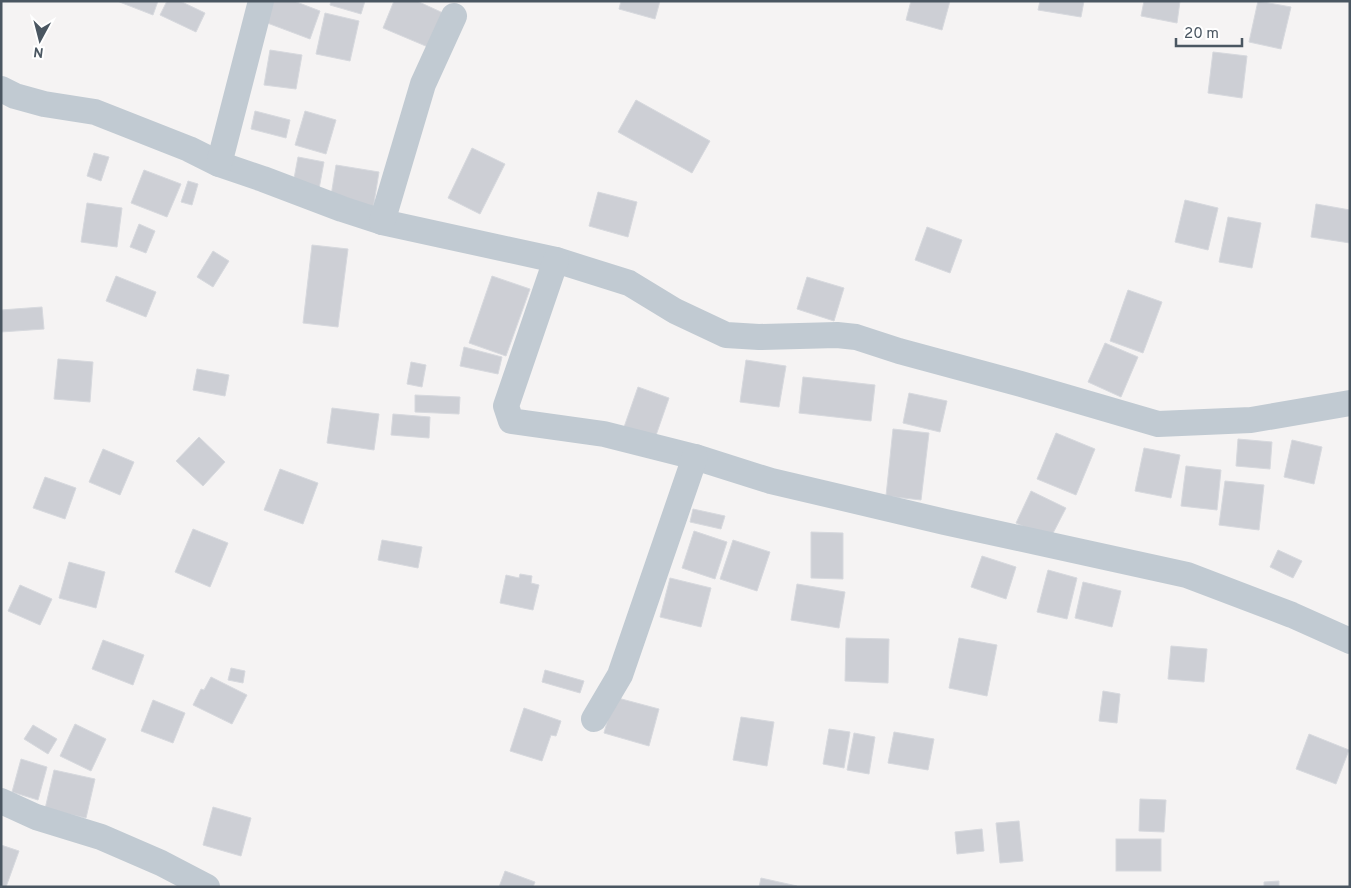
<svg xmlns="http://www.w3.org/2000/svg" width="1351" height="888" viewBox="0 0 1351 888" font-family="Overpass,sans-serif">
<rect width="100%" height="100%" fill="#f5f3f3"/>
<g fill="#cdcfd5" stroke="#d7d9de">
<path d="M117,1H158L153,15Z"/>
<path d="M167,1H180L205,13L196,32L160,15Z"/>
<path d="M269,1H294L320,11L310,39L262,21Z"/>
<path d="M331,1H365L361,14L330,5Z"/>
<path d="M394,1H417L443,13L428,47L383,28Z"/>
<path d="M621,1H660L655,19L619,9Z"/>
<path d="M911,1H950L942,30L906,20Z"/>
<path d="M1040,1H1084L1081,17L1038,10Z"/>
<path d="M1144,1H1180L1177,23L1141,16Z"/>
<path d="M1258,1L1291,7L1281,49L1249,42Z"/>
<path d="M325,13L359,21L350,61L316,54Z"/>
<path d="M270,50L302,55L296,89L264,85Z"/>
<path d="M1213,52L1247,56L1242,98L1208,93Z"/>
<path d="M636,100L710,141L692,173L618,132Z"/>
<path d="M255,111L290,120L286,138L251,129Z"/>
<path d="M305,111L336,120L326,154L295,145Z"/>
<path d="M472,148L505,164L480,214L448,198Z"/>
<path d="M94,153L109,157L101,181L87,176Z"/>
<path d="M298,157L324,162L319,189L293,184Z"/>
<path d="M336,165L379,172L373,209L330,202Z"/>
<path d="M144,170L181,184L167,217L131,203Z"/>
<path d="M188,181L198,184L192,205L181,202Z"/>
<path d="M598,192L637,202L628,237L589,226Z"/>
<path d="M1185,200L1218,208L1208,250L1175,242Z"/>
<path d="M87,203L122,208L117,247L81,242Z"/>
<path d="M1316,204L1350,210V243L1311,237Z"/>
<path d="M1228,217L1261,223L1252,268L1219,262Z"/>
<path d="M139,224L155,231L146,253L130,247Z"/>
<path d="M927,227L962,240L950,273L915,260Z"/>
<path d="M312,245L348,249L338,327L303,323Z"/>
<path d="M213,251L229,261L213,287L197,277Z"/>
<path d="M116,276L156,292L146,317L106,301Z"/>
<path d="M492,276L530,289L506,356L469,343Z"/>
<path d="M807,277L844,288L834,321L797,309Z"/>
<path d="M1128,290L1162,302L1143,353L1110,341Z"/>
<path d="M42,307L44,329L1,332V310Z"/>
<path d="M1105,343L1138,357L1121,397L1088,382Z"/>
<path d="M464,347L502,357L498,374L460,366Z"/>
<path d="M58,359L93,362L90,402L54,399Z"/>
<path d="M746,360L786,366L779,407L740,402Z"/>
<path d="M411,362L426,365L422,387L407,384Z"/>
<path d="M197,369L229,375L225,396L193,390Z"/>
<path d="M803,377L875,385L871,421L799,413Z"/>
<path d="M638,387L669,398L654,441L623,430Z"/>
<path d="M909,393L947,401L940,432L903,423Z"/>
<path d="M415,395L460,397L459,414L415,412Z"/>
<path d="M332,408L379,414L374,450L327,443Z"/>
<path d="M393,414L430,417L429,438L391,435Z"/>
<path d="M893,429L929,433L921,500L886,496Z"/>
<path d="M1056,433L1095,449L1076,495L1037,479Z"/>
<path d="M199,437L225,462L203,486L176,461Z"/>
<path d="M1238,439L1272,442L1270,469L1236,466Z"/>
<path d="M1292,440L1322,447L1314,484L1284,477Z"/>
<path d="M1144,448L1180,455L1171,498L1135,491Z"/>
<path d="M103,449L134,462L120,495L89,482Z"/>
<path d="M1186,466L1221,470L1217,510L1181,506Z"/>
<path d="M280,469L318,483L303,524L264,510Z"/>
<path d="M45,477L76,488L65,519L33,508Z"/>
<path d="M1225,481L1264,485L1259,530L1219,525Z"/>
<path d="M1031,491L1066,508L1050,539L1016,523Z"/>
<path d="M693,509L725,516L721,529L690,522Z"/>
<path d="M193,529L228,543L210,587L175,572Z"/>
<path d="M694,531L727,542L715,579L682,568Z"/>
<path d="M811,532L843,533V579L811,578Z"/>
<path d="M382,540L422,547L418,568L378,560Z"/>
<path d="M733,540L770,552L757,591L720,579Z"/>
<path d="M1278,550L1302,561L1293,578L1270,567Z"/>
<path d="M982,556L1016,567L1006,599L971,587Z"/>
<path d="M69,562L105,572L96,608L59,598Z"/>
<path d="M1048,570L1077,578L1067,619L1037,612Z"/>
<path d="M520,574L532,576L531,583L539,585L533,610L500,603L506,575L519,578Z"/>
<path d="M670,578L711,588L701,627L660,617Z"/>
<path d="M1083,582L1121,591L1112,627L1075,618Z"/>
<path d="M797,584L845,592L839,628L791,620Z"/>
<path d="M20,585L52,599L40,625L8,611Z"/>
<path d="M846,638L889,639L888,683L845,681Z"/>
<path d="M959,638L997,645L987,696L949,688Z"/>
<path d="M103,640L144,655L133,685L92,669Z"/>
<path d="M1171,646L1207,649L1204,682L1168,679Z"/>
<path d="M231,668L245,671L243,683L228,680Z"/>
<path d="M545,670L584,681L580,693L542,682Z"/>
<path d="M211,677L247,695L232,724L193,705L201,689L204,690Z"/>
<path d="M1103,691L1120,694L1117,723L1099,721Z"/>
<path d="M614,697L659,709L649,746L604,733Z"/>
<path d="M153,700L185,713L173,743L141,731Z"/>
<path d="M524,708L561,721L556,736L551,735L542,761L510,751Z"/>
<path d="M741,717L774,722L767,766L733,760Z"/>
<path d="M75,724L106,739L91,771L60,756Z"/>
<path d="M33,725L57,739L48,754L24,739Z"/>
<path d="M829,729L850,732L844,768L823,764Z"/>
<path d="M894,732L934,739L928,770L888,763Z"/>
<path d="M854,733L875,737L869,774L847,770Z"/>
<path d="M1309,734L1349,750L1336,784L1296,769Z"/>
<path d="M21,759L47,767L38,800L12,792Z"/>
<path d="M54,770L95,779L86,818L45,809Z"/>
<path d="M1140,799L1166,800L1164,832L1139,831Z"/>
<path d="M213,807L251,818L241,856L203,845Z"/>
<path d="M1019,821L1023,861L1000,863L996,823Z"/>
<path d="M982,829L984,851L957,854L955,832Z"/>
<rect x="1116" y="839" width="45" height="32"/>
<path d="M1,845L19,851L6,887H1Z"/>
<path d="M505,871L535,882L533,887H499Z"/>
<path d="M761,878L797,886L796,887H759Z"/>
<path d="M1279,881V887H1264V882Z"/>
</g>
<g fill="none" stroke-linecap="round" stroke-linejoin="round">
<g stroke="#c1cad2" stroke-width="26">
<path d="M1,89L15,96L44,104L95,112L189,149L219,164L263,179L342,209L382,222L556,260L629,283L675,311L726,335L759,337L837,335L856,337L899,351L1021,384L1158,424L1251,420L1350,403"/>
<path d="M219,164L261,1"/>
<path d="M382,222L423,84L454,16"/>
<path d="M556,260L506,406L511,421L604,434L695,457L771,481L945,522L1187,575L1292,615L1350,641"/>
<path d="M594,719L620,675L695,457"/>
<path d="M1,801L36,817L101,837L161,863L207,887"/>
</g>
</g>
<rect width="1351" height="888" fill="none" stroke="#4a5661" stroke-width="5"/>
<g transform="translate(40 40) rotate(187)" stroke="#ffffff" stroke-width="4" paint-order="stroke">
<path d="M0-4L9 19L0 12L-9 19Z" fill="#4a5661"/>
<text y="-8" font-size="14" font-weight="bold" text-anchor="middle" fill="#4a5661">N</text>
</g>
<path d="M1176 38v8h66v-8" fill="none" stroke="#4a5661" stroke-width="2.5"/>
<text x="1184" y="38" font-size="15" fill="#4a5661" stroke="#ffffff" stroke-width="4" paint-order="stroke">20 m</text>
</svg>
